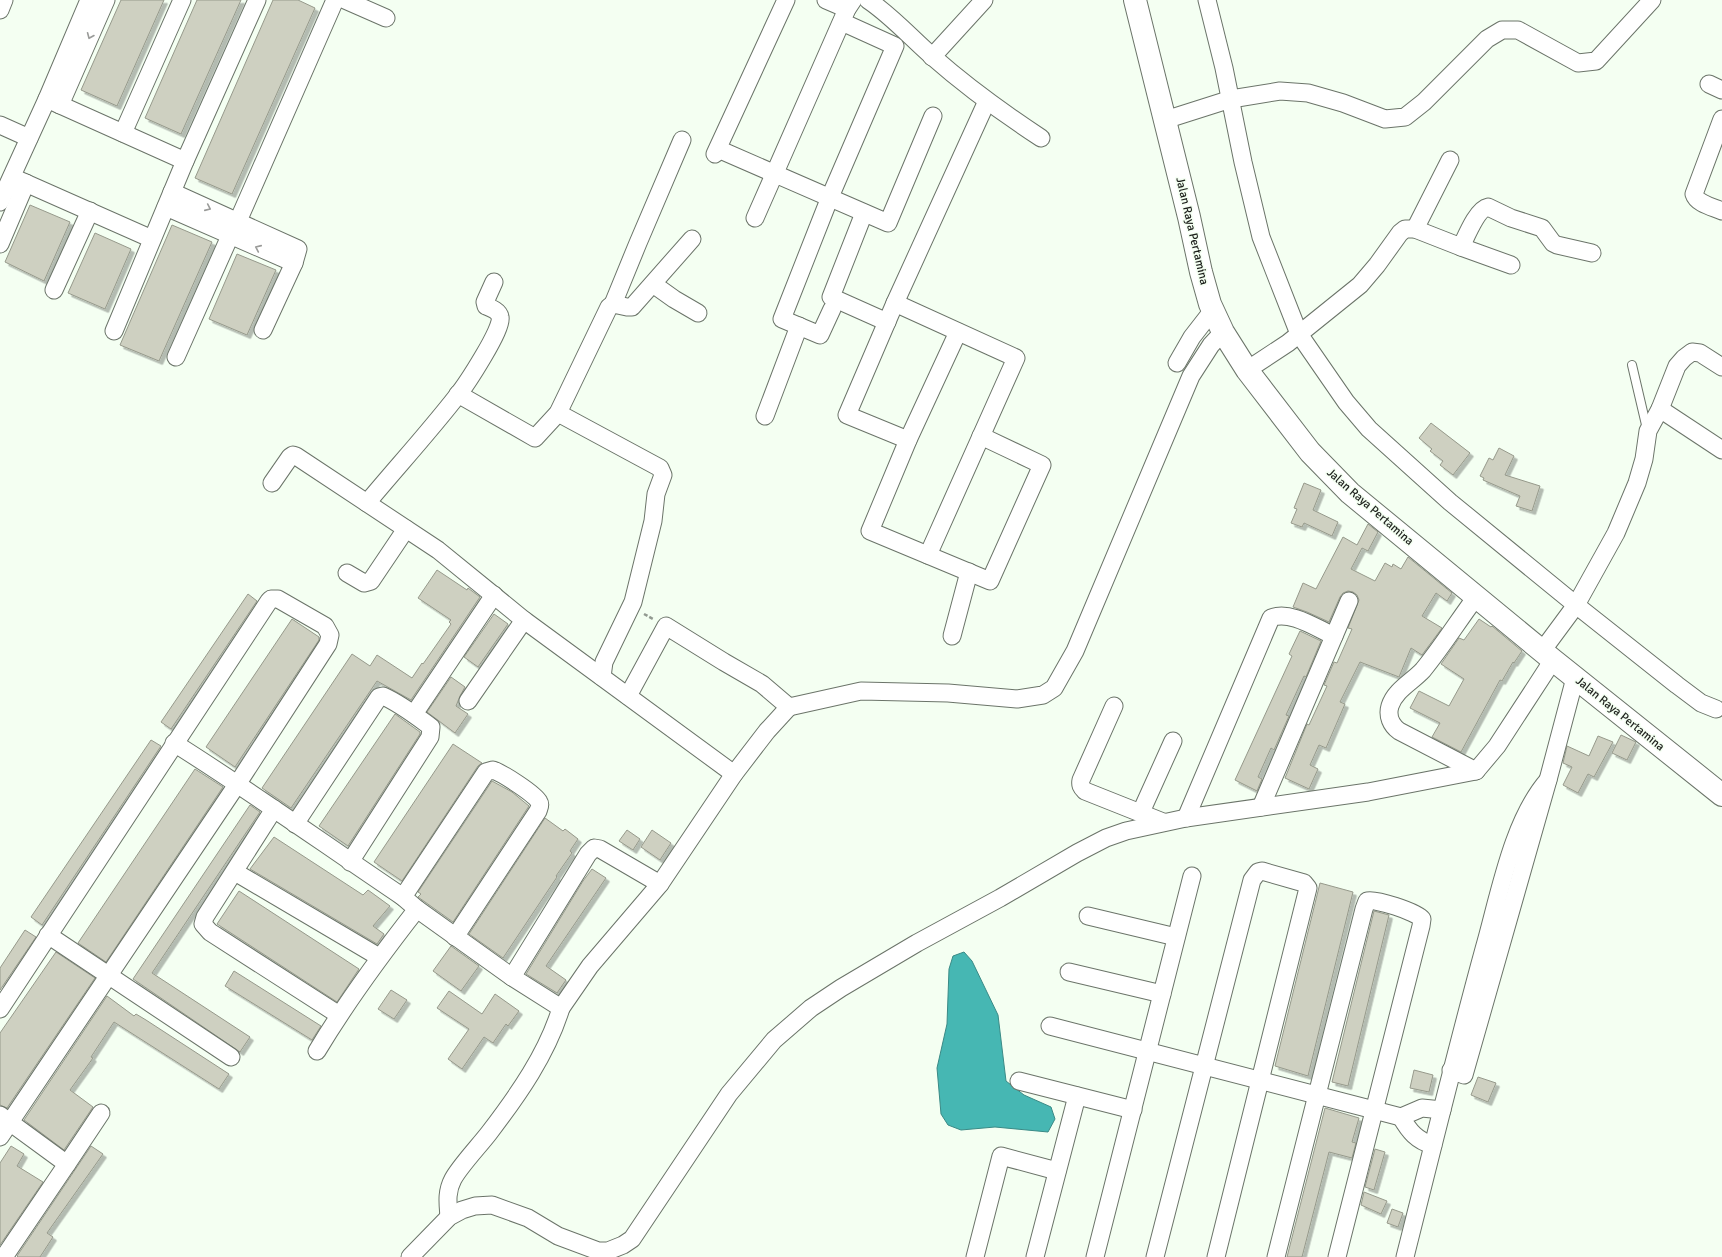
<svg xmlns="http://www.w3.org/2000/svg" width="1722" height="1257" viewBox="0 0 1722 1257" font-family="Signika,sans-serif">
<defs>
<filter id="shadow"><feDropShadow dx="3.5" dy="3.5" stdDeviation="0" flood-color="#0004"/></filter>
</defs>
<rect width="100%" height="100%" fill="#f4fff2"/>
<path fill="#46b7b3" stroke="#3a8a86" d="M964,952L972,961L998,1015L1006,1081L1024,1095L1051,1107L1055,1119L1048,1132L995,1127L961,1130L948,1125L941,1114L937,1068L947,1024L949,969L953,956Z"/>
<g fill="#ced0c1" stroke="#96998b" filter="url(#shadow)">
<path d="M121,0H164L117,106L81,90Z"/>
<path d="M197,0H241L181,134L145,118Z"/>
<path d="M273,0H298L315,8L232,194L195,178Z"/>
<path d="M30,205L70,222L44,281L5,262Z"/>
<path d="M172,225L212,242L159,361L120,345Z"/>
<path d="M95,233L131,249L105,309L68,293Z"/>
<path d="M237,254L276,270L247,335L209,319Z"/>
<path d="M1431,423L1470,453L1453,475L1440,465L1443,461L1430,451L1432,449L1419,438Z"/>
<path d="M1499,448L1514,456L1505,475L1540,486L1532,511L1516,506L1520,496L1483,480L1484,478L1480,476L1489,458L1493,460Z"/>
<path d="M1304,483L1321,490L1313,510L1338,522L1332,536L1304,523L1302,527L1291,523L1297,509L1294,508Z"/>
<path d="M1368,524L1378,532L1368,551L1362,548L1351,569L1375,581L1385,563L1392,567L1393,564L1401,569L1408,557L1452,593L1447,601L1436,593L1422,616L1442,628L1422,655L1411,648L1399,677L1360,662L1340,702L1345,704L1326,748L1319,745L1310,765L1318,769L1309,789L1285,778L1307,724L1309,725L1327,686L1324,685L1334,662L1337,663L1352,629L1348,628L1359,600L1357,595L1353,592L1348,591L1343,593L1340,597L1329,622L1307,612L1293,607L1303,583L1316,589L1343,537L1357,545Z"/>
<path d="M437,570L467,590L468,588L480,597L411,700L377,681L291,808L262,788L352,654L370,666L377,655L412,678L422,663L423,664L451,624L449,622L451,620L418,598Z"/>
<path d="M248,594L257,601L171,729L161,722Z"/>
<path d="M494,614L508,624L478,667L464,657Z"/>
<path d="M292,619L319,637V640L235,767L206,747Z"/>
<path d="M1479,619L1491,627L1492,626L1522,651L1514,663L1513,662L1502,681L1500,680L1461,752L1432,737L1440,723L1410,708L1419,691L1449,706L1464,679L1441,664L1459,638L1464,640Z"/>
<path d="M1300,631L1321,641L1306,677L1304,676L1286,715L1289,716L1274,750L1271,748L1258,777L1262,779L1257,791L1235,780L1292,656L1289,654Z"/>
<path d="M451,677L465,687L460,696L456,706L468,714L455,733L427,712Z"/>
<path d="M395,714L420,732V734L348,846L319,826Z"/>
<path d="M1621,735L1636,742L1627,760L1612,753Z"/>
<path d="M1598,736L1613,742L1594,777L1588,774L1578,793L1563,785L1572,767L1563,763L1567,746L1589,756Z"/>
<path d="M151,740L161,746L42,925L31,917Z"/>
<path d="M453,744L482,763L478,766L402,881L374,862Z"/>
<path d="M195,769L223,787L106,962L78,943Z"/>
<path d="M492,781L512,792L529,806L453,922L418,897L421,894L418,892Z"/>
<path d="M250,805L260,812L152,973L250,1037L240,1052L133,979Z"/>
<path d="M545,818L563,831L565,829L578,839L570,851L572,853L556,876L557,877L503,958L469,934Z"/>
<path d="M627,830L640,839L633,850L619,841Z"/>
<path d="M652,830L671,843L660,860L641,847Z"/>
<path d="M274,837L363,895L368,890L390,906L373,926L384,934L377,944L250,869Z"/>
<path d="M592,869L606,878L546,966L566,980L557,993L526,974L583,881Z"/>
<path d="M1320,883L1353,892L1308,1076L1275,1066Z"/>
<path d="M239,891L359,969L337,1002L217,924Z"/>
<path d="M1374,911L1389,915L1348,1086L1332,1082Z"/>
<path d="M25,930L36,937L0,990V968Z"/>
<path d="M451,946L479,966L461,991L433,971Z"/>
<path d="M56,952L95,978L7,1108L0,1105V1033Z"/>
<path d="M234,971L321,1026L312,1040L225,986Z"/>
<path d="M391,990L407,1000L394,1019L378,1009Z"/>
<path d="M449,991L482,1014L495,994L519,1011L508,1026L506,1024L493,1043L484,1037L462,1069L448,1059L469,1029L437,1008Z"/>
<path d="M107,996L134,1016L136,1014L146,1020L229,1074L219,1089L114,1022L91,1057L93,1058L70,1090L93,1107L64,1150L24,1120Z"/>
<path d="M1414,1070L1433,1075L1429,1092L1410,1088Z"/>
<path d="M1478,1077L1496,1083L1488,1102L1471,1095Z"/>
<path d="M1325,1108L1359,1118L1352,1142L1356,1143L1352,1158L1329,1152L1302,1257H1287Z"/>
<path d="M11,1146L24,1154L17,1166L43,1182L0,1245V1163Z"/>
<path d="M91,1146L103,1154L47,1233L53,1237L40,1257H18L17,1256Z"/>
<path d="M1375,1149L1385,1152L1374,1190L1365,1187Z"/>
<path d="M1364,1192L1387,1201L1381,1214L1361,1205Z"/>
<path d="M1392,1209L1403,1213L1398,1227L1387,1223Z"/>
</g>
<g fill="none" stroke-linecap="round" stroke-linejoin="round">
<g stroke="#6b7469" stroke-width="10">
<path id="lane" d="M1632,365L1647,429"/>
</g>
<g stroke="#6b7469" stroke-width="19">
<g id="street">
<path d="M345,0L386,18"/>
<path d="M826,0L847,9"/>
<path d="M868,0C892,16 911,38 933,57C967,87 1003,113 1041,138"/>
<path d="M1207,0L1224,68L1243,162L1261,237L1299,334L1346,402L1369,429L1450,502L1576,605L1677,685L1701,703L1716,709"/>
<path d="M0,10L4,0"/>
<path d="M932,57L984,0"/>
<path d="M1709,84L1722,90"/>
<path d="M47,99L89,0"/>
<path d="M60,105L106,0"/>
<path d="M1722,119L1694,194C1697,204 1713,207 1722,211"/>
<path d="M1165,120L1231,99L1280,91L1308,93L1343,103L1385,119L1405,117L1424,102L1487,39L1502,30H1518L1578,63L1596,61L1652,0"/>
<path d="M0,125L29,138"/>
<path d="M123,133L182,0"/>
<path d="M718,149L888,223L933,116"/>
<path d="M715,154L786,0"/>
<path d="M12,177L152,239"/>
<path d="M172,192L298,249L294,263L263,330"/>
<path d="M0,202L47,99L185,161"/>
<path d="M166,207L294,263"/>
<path d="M864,213L831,297L887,322"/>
<path d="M755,218L847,9L853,0"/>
<path d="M238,221L335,0"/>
<path d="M1415,229L1450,160"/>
<path d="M0,244L26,183"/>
<path d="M1461,247L1511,265"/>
<path d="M653,284L674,299L698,313"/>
<path d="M54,290L90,211"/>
<path d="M895,303L1016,358L928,555"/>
<path d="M613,304L638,243L682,140"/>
<path d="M832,309L820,335L782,319L830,197L895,46L842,22"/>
<path d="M114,331L185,161L257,0"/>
<path d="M958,332L908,440L870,531L990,581L1042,465L981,436"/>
<path d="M176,357L230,236"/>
<path d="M1177,363L1192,337L1213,310"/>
<path d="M1247,370L1288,343L1360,285L1377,265L1400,233L1405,229H1415L1461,247C1466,237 1477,209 1488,207L1511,218L1542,228L1553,243L1557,245L1592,253"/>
<path d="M458,394L535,438L558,413L609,307L613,304L627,307H632L692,239"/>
<path d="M1660,409L1722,450"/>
<path d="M558,413L660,468L663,475L656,494L653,521L633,602L604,662L602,677"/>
<path d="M765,416L799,326"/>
<path d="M908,440L847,415L895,303L987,101"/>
<path d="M272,483L290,457L293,455L296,456L438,550L524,620L734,774"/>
<path d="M367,503C397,467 429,432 457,396C466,385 504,327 500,317C499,311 491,308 486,306L485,302L494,282"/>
<path d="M347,573L364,583L371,581L406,529"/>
<path d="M952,636L969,572"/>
<path d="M1542,651L1576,605L1616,533L1637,483L1644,459L1648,431L1660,409L1677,366L1684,358L1692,352L1700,353L1722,367"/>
<path d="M628,696L666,626L724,662L762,684L789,707L767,731L734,774L660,884"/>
<path d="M468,701L524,620"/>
<path d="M1114,706L1081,780C1080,785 1081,787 1085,791L1163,822"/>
<path d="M789,707L861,691L948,693L1017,699L1043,695L1054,688L1075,651L1191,376L1211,345L1223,332"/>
<path d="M414,714L494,595"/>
<path d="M174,743C252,792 327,846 403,897L417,909L512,977L561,1008C547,1054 518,1095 489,1133C479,1146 460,1166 453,1179C446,1192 448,1204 449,1217"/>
<path d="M1476,771L1399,731C1391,725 1387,716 1390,706C1395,690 1412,682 1423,670C1442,647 1458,621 1476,597"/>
<path d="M1261,807L1349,601"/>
<path d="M274,809L205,917L203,924L210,932L339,1015"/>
<path d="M1141,812L1173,741"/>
<path d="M1186,818L1271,618C1290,610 1316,628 1334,636"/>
<path d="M295,824L379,697L383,696C401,704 416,716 431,727L430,737L350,862"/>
<path d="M235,872L379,957"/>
<path d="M403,897L486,772L493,770C502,773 535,794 539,802C541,805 539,808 538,811L455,937"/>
<path d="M1088,916L1176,937"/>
<path d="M48,935L231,1057"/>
<path d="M1069,972L1162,994"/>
<path d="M512,977L588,854L594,848L600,849L660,884L590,966L561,1008"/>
<path d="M0,1009L269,601L271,599H278L325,626L330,635L328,644L238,783L0,1137"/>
<path d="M1050,1026L1401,1117L1422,1108L1442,1110"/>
<path d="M317,1051C347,1001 381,955 417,909"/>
<path d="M1451,1070L1464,1075L1548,780L1575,678"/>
<path d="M1019,1081L1133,1110"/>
<path d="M0,1115L67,1164L4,1257"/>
<path d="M1401,1117C1409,1131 1417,1141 1433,1145"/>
<path d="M67,1164L101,1113"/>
<path d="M410,1257L449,1217L462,1210L475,1206L492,1205L528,1218L558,1236L598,1251H608L623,1245L632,1239L729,1094L774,1040L811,1008L841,988L917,943L1000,898L1077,853L1106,838L1126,831L1186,818L1368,792L1476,771L1497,746L1553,660"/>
<path d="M975,1257L1001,1156L1057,1171"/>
<path d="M1035,1257L1077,1096"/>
<path d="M1095,1257L1192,876"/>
<path d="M1155,1257L1252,880L1258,872L1262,871L1304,883L1308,888L1216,1257"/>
<path d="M1276,1257L1364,909L1367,901C1374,898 1417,912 1422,919L1421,926L1337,1257"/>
<path d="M1405,1257C1431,1154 1456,1051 1484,949C1499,897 1512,821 1548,780"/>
</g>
</g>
<g stroke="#6b7469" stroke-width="24">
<path id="primary" d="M1135,0L1189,217L1201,272L1210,304L1223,332L1247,370L1310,452L1350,493L1553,660L1722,795"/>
</g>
<path stroke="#929a91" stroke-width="2.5" stroke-dasharray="4 2" stroke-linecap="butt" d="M644,614L653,619"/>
<use href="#lane" stroke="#fff" stroke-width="8"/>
<use href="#street" stroke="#fff" stroke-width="17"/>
<use href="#primary" stroke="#fff" stroke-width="22"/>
</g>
<defs><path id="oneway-chevron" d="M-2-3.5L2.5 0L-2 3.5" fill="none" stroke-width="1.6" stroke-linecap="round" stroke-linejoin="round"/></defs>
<g stroke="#9a9b99">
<use href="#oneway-chevron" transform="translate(90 36) rotate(113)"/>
<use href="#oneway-chevron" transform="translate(208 208) rotate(24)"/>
<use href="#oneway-chevron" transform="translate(258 248) rotate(-156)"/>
</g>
<g text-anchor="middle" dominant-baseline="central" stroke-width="3" stroke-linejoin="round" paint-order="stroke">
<g font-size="12" fill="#1e211d" stroke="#f4fff2">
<text transform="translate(1192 231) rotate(77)">Jalan Raya Pertamina</text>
<text transform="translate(1370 507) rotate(41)">Jalan Raya Pertamina</text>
<text transform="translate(1620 714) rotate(39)">Jalan Raya Pertamina</text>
</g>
</g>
</svg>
